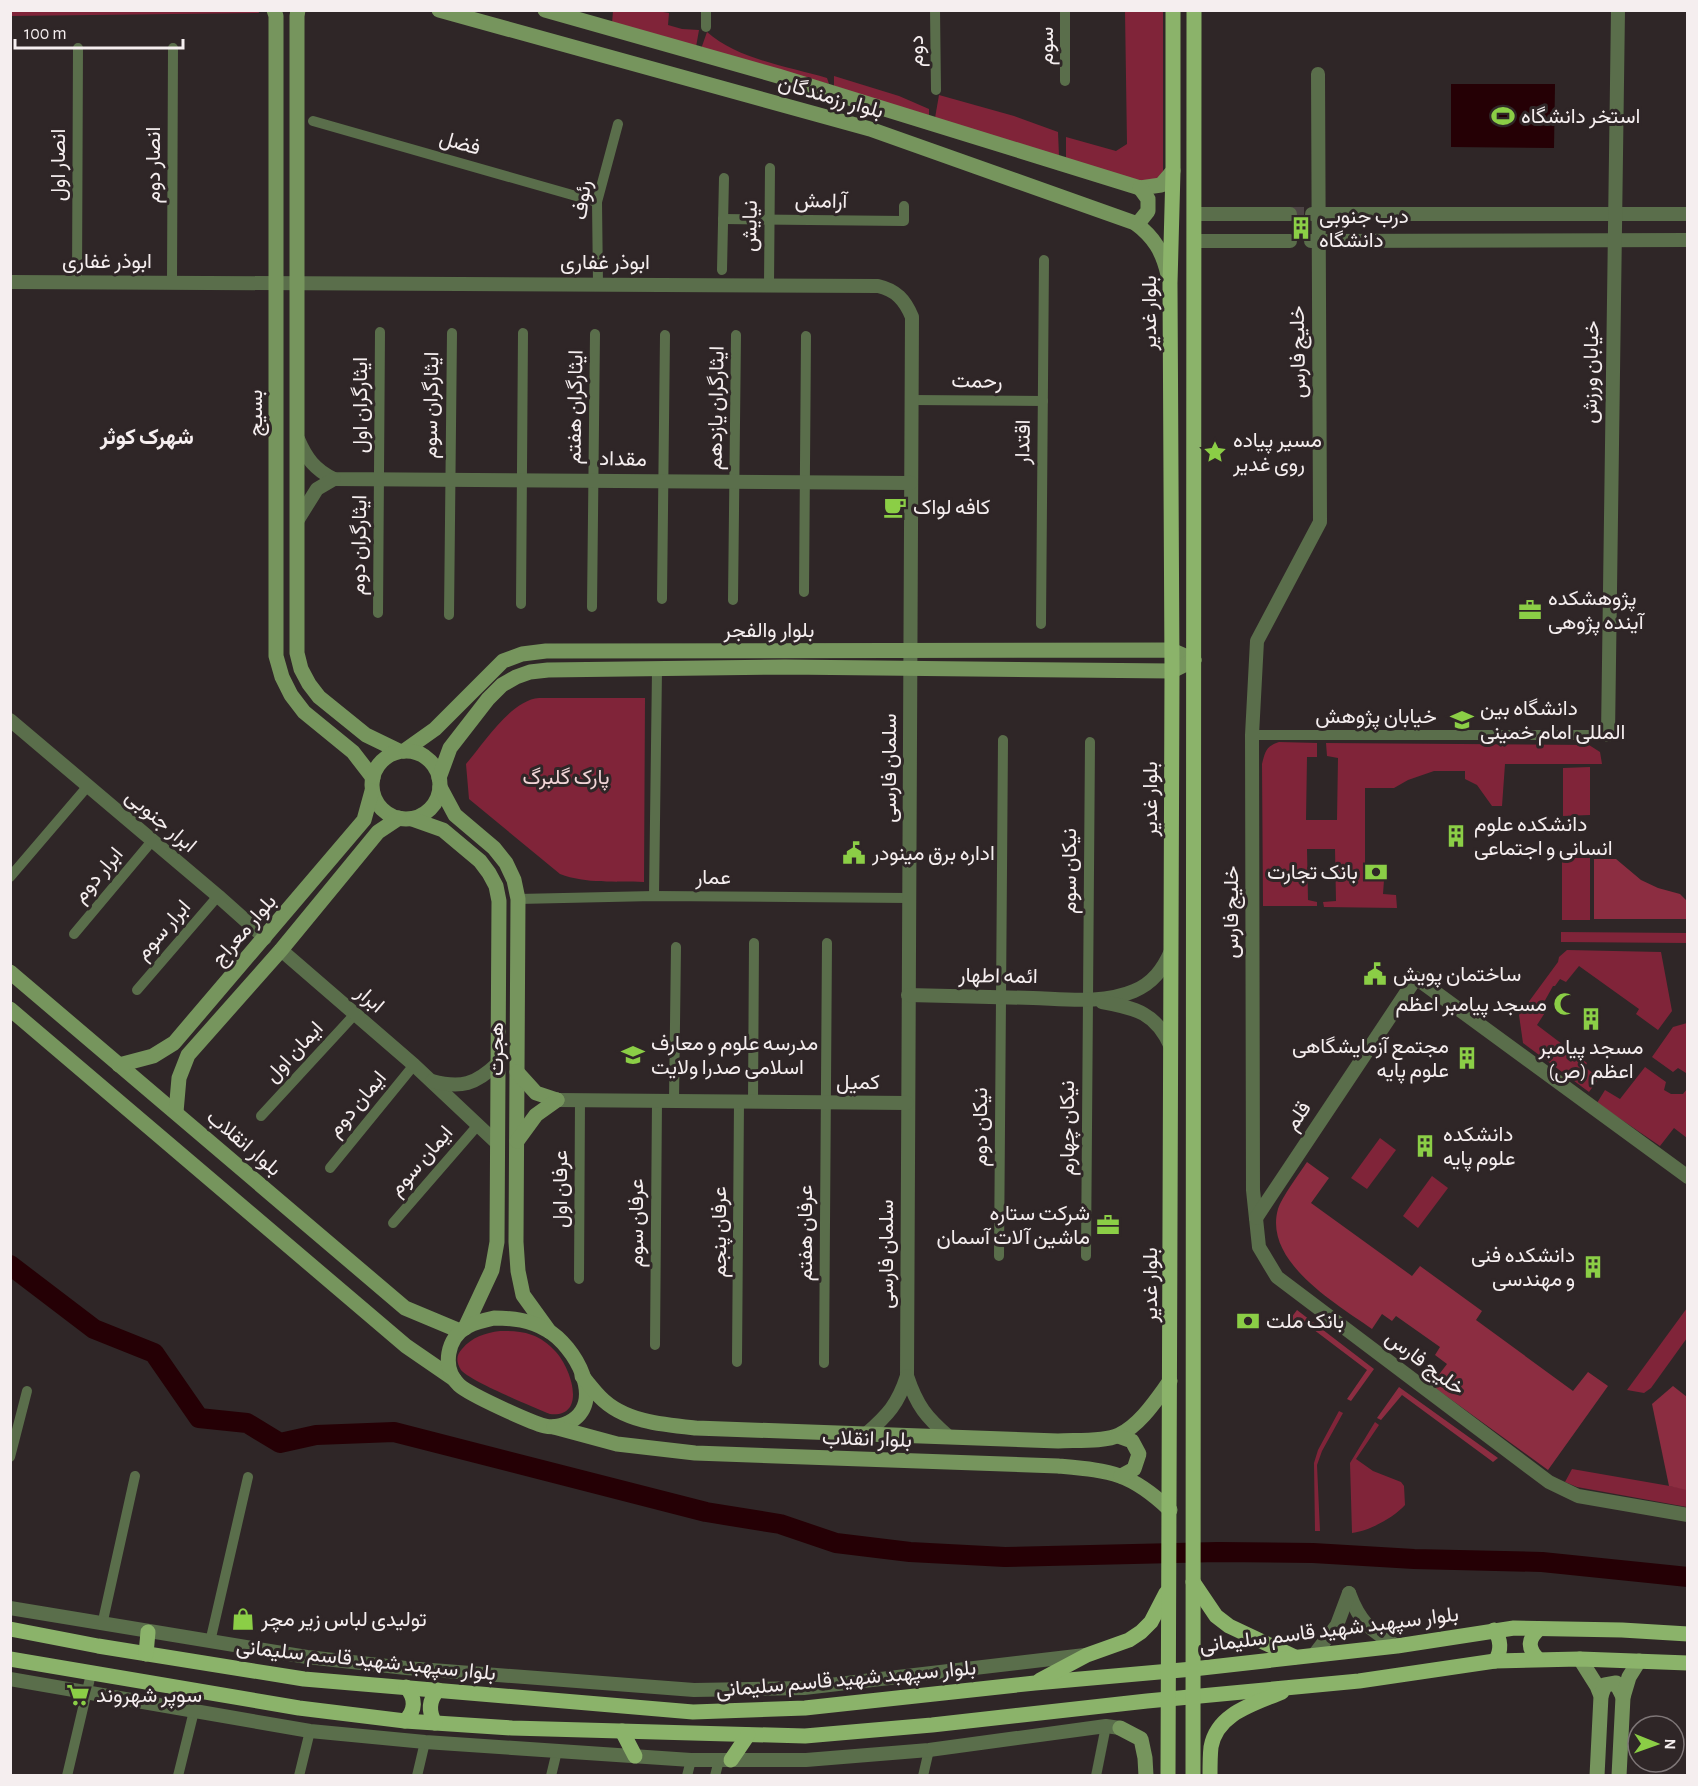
<svg xmlns="http://www.w3.org/2000/svg" width="1698" height="1786" viewBox="0 0 1698 1786" font-family="'Alegreya Sans',Vazirmatn,sans-serif">
<rect width="100%" height="100%" fill="#2f2627"/>
<g fill="#802439">
<path d="M258,10L259,13L10,16L11,10Z"/>
<path d="M613,11H657L669,13L668,25L682,29L699,30L696,47L612,24Z"/>
<path d="M1125,11H1163V171L1160,181L1149,186L1066,159V137L1116,151L1127,144Z"/>
<path d="M707,32C737,59 789,67 827,78L829,84L701,49Z"/>
<path d="M834,76L899,96L929,109V117L834,86Z"/>
<path d="M939,95L1014,116L1058,132L1059,156L935,118Z"/>
<path d="M539,698H645L644,882C616,881 586,884 560,874L469,799L466,764C484,743 511,700 539,698Z"/>
<path d="M1279,742L1317,743V757H1307L1306,820H1337L1338,758L1327,756L1326,743L1589,745L1600,752L1602,764H1505L1502,806H1492L1477,785L1465,779V771H1434L1408,780L1394,788H1365V879L1384,880L1383,894L1396,895L1397,908L1324,907L1323,902L1336,901L1335,849H1307L1308,900L1317,902V906H1263L1262,764C1265,752 1266,746 1279,742Z"/>
<path d="M1590,767V815L1563,816V768Z"/>
<rect x="1562" y="858" width="28" height="62"/>
<path d="M1561,932L1687,933V943L1561,942Z"/>
<path d="M1567,950L1661,952L1672,1011L1658,1030L1636,1014L1639,1009L1579,966L1566,982L1560,979L1555,986H1553L1543,1004L1548,1008L1537,1025L1587,1063L1585,1067L1599,1078L1589,1092L1523,1043L1519,1015L1558,962L1559,957Z"/>
<path d="M1687,1023L1688,1077H1687L1686,1073L1678,1068L1673,1072L1652,1057L1673,1027Z"/>
<path d="M1645,1067L1666,1082L1664,1090L1671,1094H1683L1687,1089V1138L1674,1128L1660,1146L1597,1103L1605,1090L1620,1099Z"/>
<path d="M1380,1138L1396,1150L1367,1189L1351,1178Z"/>
<path d="M1432,1176L1448,1188L1418,1228L1403,1216Z"/>
<path d="M1687,1308V1338L1651,1388L1644,1393L1627,1390Z"/>
<path d="M500,1331C511,1331 521,1331 532,1335C539,1337 550,1345 555,1351C571,1367 588,1418 550,1414C533,1407 470,1381 461,1370C456,1362 456,1355 462,1349C472,1337 485,1333 500,1331Z"/>
<path d="M1339,1411L1343,1413L1322,1451L1317,1465L1320,1531H1315L1314,1463L1318,1450Z"/>
<path d="M1375,1422L1379,1425L1356,1459L1373,1471L1401,1482L1404,1486L1405,1505C1393,1518 1369,1531 1352,1533L1350,1463Z"/>
<path d="M1572,1469L1687,1489V1507L1577,1487L1565,1482Z"/>
</g>
<g fill="#8c2d41">
<path d="M1594,859H1616L1641,880L1658,888L1680,894L1687,901V919H1594Z"/>
<path d="M1307,1162L1329,1178L1311,1203L1412,1276L1420,1266L1482,1311L1476,1320L1573,1391L1588,1372L1608,1386L1548,1470L1431,1385L1447,1364L1435,1355L1440,1347L1396,1316L1392,1321L1382,1314L1372,1329C1337,1304 1263,1262 1278,1209C1282,1197 1299,1174 1307,1162Z"/>
<path d="M1297,1310L1374,1369L1351,1401L1347,1399L1367,1370L1297,1317L1291,1324L1288,1322Z"/>
<path d="M1673,1386L1687,1397V1490L1669,1486L1652,1404Z"/>
<path d="M1399,1387L1498,1458L1493,1462L1402,1395L1381,1420L1377,1418Z"/>
</g>
<path fill="#250005" d="M1451,84H1555L1554,148L1451,147Z"/>
<g fill="none" stroke-linecap="round" stroke-linejoin="round">
<path stroke="#250005" stroke-width="20" d="M10,1265L94,1329L154,1353L199,1418L247,1423L280,1443L316,1435L394,1432L706,1512L780,1524L836,1543L910,1552L1005,1557L1218,1552L1313,1553L1414,1559L1542,1562L1688,1577"/>
<path stroke="#4d4445" stroke-width="14" stroke-dasharray="14 7" stroke-linecap="butt" d="M1290,214H1312"/>
<g stroke="#5a6e4b" stroke-width="10">
<path d="M706,10V27"/>
<path d="M935,10L936,90"/>
<path d="M1065,10V81"/>
<path d="M313,121L597,202"/>
<path d="M723,219L904,221V206"/>
<path d="M722,270L724,178"/>
<path d="M77,282L78,48"/>
<path d="M172,282L173,48"/>
<path d="M598,283L597,202L618,124"/>
<path d="M769,284L770,168"/>
<path d="M912,400L1043,401"/>
<path d="M804,592L806,336"/>
<path d="M662,599L665,335"/>
<path d="M733,600L736,335"/>
<path d="M521,604L523,333"/>
<path d="M592,607L595,334"/>
<path d="M378,613L380,332"/>
<path d="M449,615L452,333"/>
<path d="M1041,624L1044,260"/>
<path d="M1252,735H1608"/>
<path d="M10,877L87,787"/>
<path d="M654,896L657,670"/>
<path d="M518,899L654,896L909,898"/>
<path d="M74,934L152,841"/>
<path d="M137,990L218,896"/>
<path d="M674,1101L676,947"/>
<path d="M753,1102L754,943"/>
<path d="M261,1116L355,1014"/>
<path d="M330,1168L414,1065"/>
<path d="M393,1223L478,1125"/>
<path d="M999,1256L1003,740"/>
<path d="M1086,1256L1090,742"/>
<path d="M579,1279L580,1100"/>
<path d="M655,1345L657,1101"/>
<path d="M737,1362L739,1102"/>
<path d="M824,1363L827,943"/>
<path d="M10,1457L27,1391"/>
<path d="M102,1625L135,1476"/>
<path d="M210,1642L248,1477"/>
<path d="M67,1776L91,1674"/>
<path d="M178,1776L194,1711"/>
<path d="M299,1776L310,1731"/>
<path d="M417,1776L425,1742"/>
<path d="M551,1776L557,1751"/>
<path d="M687,1776L691,1760"/>
<path d="M715,1776L719,1760"/>
<path d="M923,1776L929,1750"/>
<path d="M1096,1776L1106,1726"/>
</g>
<g stroke="#5a6e4b" stroke-width="14">
<path d="M1318,74L1320,522L1257,641L1252,735L1253,1190L1259,1247L1277,1277L1549,1482L1578,1496L1688,1515"/>
<path d="M1194,214H1290"/>
<path d="M1312,214H1688"/>
<path d="M1195,241H1290"/>
<path d="M1311,241L1688,240"/>
<path d="M10,282L878,286C896,290 905,300 912,317L907,1376C917,1406 926,1417 949,1437"/>
<path d="M298,439C306,458 315,470 334,479L911,483"/>
<path d="M297,521L317,489L334,479"/>
<path d="M10,720L218,896L265,938"/>
<path d="M1608,735L1618,10"/>
<path d="M281,950L414,1065L498,1144"/>
<path d="M908,995C950,996 991,997 1033,998C1065,999 1104,1004 1134,991C1153,983 1163,969 1171,951"/>
<path d="M1102,1002C1136,1008 1156,1013 1171,1047"/>
<path d="M432,1081C461,1089 476,1084 497,1064"/>
<path d="M557,1100L907,1103"/>
<path d="M1256,1218L1416,978L1688,1177"/>
<path d="M866,1434C888,1415 898,1404 907,1376"/>
<path d="M1349,1593C1360,1623 1370,1630 1397,1646"/>
<path d="M10,1608L307,1657L406,1668L694,1690L804,1688L1085,1655"/>
<path d="M1314,1655L1337,1625L1349,1593"/>
<path d="M10,1679L310,1731L425,1742L691,1760H806L929,1750L1106,1726L1120,1728"/>
</g>
<g stroke="#76955d" stroke-width="15">
<path d="M274,10L276,16V656L282,677L291,695L304,712L353,752L373,778"/>
<path d="M298,10L297,16V653L301,669L309,684L319,697L366,735L399,751"/>
<path d="M439,10L870,129L1135,223C1154,237 1163,252 1168,275"/>
<path d="M545,10L778,76L1140,188L1161,185L1173,171"/>
<path d="M1135,223L1140,221L1148,211V199L1140,188"/>
<path d="M404,751L435,729L503,661L522,654L546,651L1171,650L1194,660"/>
<circle cx="406" cy="785" r="34"/>
<path d="M439,778L450,748L488,699L502,685L516,677L530,672L548,670L785,667L1172,671L1194,660"/>
<path d="M440,787L455,815L494,848L506,863L514,880L518,899L516,1242L518,1271L523,1295L549,1331"/>
<path d="M412,819L443,830L480,861L489,873L496,886L499,901L497,1242L492,1270L465,1328"/>
<path d="M10,972L405,1308L460,1331"/>
<path d="M10,1009L406,1346L454,1379"/>
<path d="M119,1065L153,1056L174,1043L364,820L372,791"/>
<path d="M517,1072L536,1093L557,1100"/>
<path d="M176,1112L179,1078L188,1055L281,950L378,832L399,818"/>
<path d="M517,1141L536,1115L557,1100"/>
<path d="M494,1318C513,1318 530,1320 547,1330C574,1345 608,1403 568,1423C561,1426 553,1428 545,1426C530,1422 470,1395 459,1385C441,1368 447,1337 468,1326C476,1322 485,1320 494,1318Z"/>
<path d="M582,1376C588,1383 594,1391 600,1397C624,1422 664,1425 696,1428L1058,1441C1075,1440 1105,1442 1119,1435C1141,1424 1156,1400 1170,1381"/>
<path d="M554,1427L617,1444L695,1453L1058,1466C1111,1471 1130,1472 1170,1510"/>
<path d="M1118,1436L1132,1441L1139,1454L1134,1469L1121,1476"/>
<path d="M1580,1659L1597,1686L1601,1696L1597,1776"/>
<path d="M1601,1696L1605,1685L1616,1683L1623,1697"/>
<path d="M1120,1728L1141,1739L1145,1758L1146,1776"/>
<path d="M1619,1776L1623,1697L1629,1677L1639,1661"/>
</g>
<g stroke="#8bb36a" stroke-width="15">
<path d="M1193,1582L1216,1616L1229,1626L1295,1657"/>
<path d="M10,1629L98,1646L304,1679L693,1712L805,1708L1035,1683L1193,1669L1397,1646L1514,1628L1622,1630L1688,1634"/>
<path d="M1494,1630C1501,1639 1502,1651 1495,1661"/>
<path d="M146,1654L148,1632"/>
<path d="M10,1659L299,1708L405,1721L512,1728L805,1736L932,1725L1147,1701L1359,1681L1495,1661L1580,1659L1688,1663"/>
<path d="M1538,1659C1527,1648 1528,1639 1539,1629"/>
<path d="M1040,1680L1087,1655L1129,1640L1141,1632L1151,1622L1166,1593"/>
<path d="M405,1721C416,1710 416,1698 406,1687"/>
<path d="M435,1723C428,1711 429,1700 438,1690"/>
<path d="M622,1731L635,1756"/>
<path d="M731,1760L748,1735"/>
<path d="M1168,1776L1172,671L1170,283L1173,171V10"/>
<path d="M1193,1776L1194,10"/>
<path d="M1210,1776C1210,1766 1210,1756 1211,1747C1217,1713 1254,1704 1282,1692"/>
</g>
</g>
<defs>
<g id="stadium-bare" transform="scale(1.8)"><path d="M0-5a6.5 5 0 1 0 0 10a6.5 5 0 1 0 0-10ZM-3.5-1.8h7v3.6h-7Z" fill="#8bce46" stroke="#2f2627" stroke-width="2.5" paint-order="stroke"/></g>
<g id="building-bare" transform="scale(1.8)"><path d="M-4-6H4V6H1V3H-1V6H-4ZM-2.5-4.3h1.7v1.8h-1.7ZM.8-4.3h1.7v1.8H.8ZM-2.5-1h1.7V.8h-1.7ZM.8-1h1.7V.8H.8Z" fill="#8bce46" stroke="#2f2627" stroke-width="2.5" paint-order="stroke"/></g>
<g id="sight-bare" transform="scale(1.8)"><path d="M0-6L1.8-2.2L6-1.7L2.9 1.2L3.7 5.4L0 3.3L-3.7 5.4L-2.9 1.2L-6-1.7L-1.8-2.2Z" fill="#8bce46" stroke="#2f2627" stroke-width="2.5" paint-order="stroke"/></g>
<g id="cafe-bare" transform="scale(1.8)"><path d="M-5.5-4.5H6V0H3Q3 3.5 0 3.5H-2.5Q-5.5 3.5-5.5 0ZM3-3.2v2h1.7v-2ZM-6 4.5H4V6H-6Z" fill="#8bce46" stroke="#2f2627" stroke-width="2.5" paint-order="stroke"/></g>
<g id="office-bare" transform="scale(1.8)"><path d="M-6-3h4V-5.5h4V-3h4V5H-6ZM-1-4.5V-3h2v-1.5ZM-6 0V1H6V0Z" fill="#8bce46" stroke="#2f2627" stroke-width="2.5" paint-order="stroke"/></g>
<g id="university-bare" transform="scale(1.8)"><path d="M0-5L7-2L0 1L-7-2ZM-4 1L0 2.5L4 1V4Q0 6-4 4Z" fill="#8bce46" stroke="#2f2627" stroke-width="2.5" paint-order="stroke"/></g>
<g id="civic-bare" transform="scale(1.8)"><path d="M-.6-6.5H3V-4.5H.6V-3L4-1V1h2V6H-6V1h2V-1L-.6-3ZM-1.2 2.5V6h2.4V2.5Z" fill="#8bce46" stroke="#2f2627" stroke-width="2.5" paint-order="stroke"/></g>
<g id="bank-bare" transform="scale(1.8)"><path d="M-6-4H6V4H-6ZM0-2.3a2.3 2.3 0 1 0 0 4.6a2.3 2.3 0 1 0 0-4.6Z" fill="#8bce46" stroke="#2f2627" stroke-width="2.5" paint-order="stroke"/></g>
<g id="mosque-bare" transform="scale(1.8)"><path d="M3.5-4.9A6 6 0 1 0 3.5 4.9A5 5 0 1 1 3.5-4.9Z" fill="#8bce46" stroke="#2f2627" stroke-width="2.5" paint-order="stroke"/></g>
<g id="school-bare" transform="scale(1.8)"><path d="M0-5L7-2L0 1L-7-2ZM-4 1L0 2.5L4 1V4Q0 6-4 4Z" fill="#8bce46" stroke="#2f2627" stroke-width="2.5" paint-order="stroke"/></g>
<g id="shop-bare" transform="scale(1.8)"><path d="M-5-2.5h2.3a2.7 3.5 0 0 1 5.4 0H5L5.5 6h-11ZM-1.5-2.5h3a1.5 2.3 0 0 0-3 0Z" fill="#8bce46" stroke="#2f2627" stroke-width="2.5" paint-order="stroke"/></g>
<g id="supermarket-bare" transform="scale(1.8)"><path d="M-6-5.5h2.5l.6 2H6L4.5 2H-2.5L-4.4-4H-6ZM-1.5 3.2a1.3 1.3 0 1 0 .1 0ZM3 3.2a1.3 1.3 0 1 0 .1 0Z" fill="#8bce46" stroke="#2f2627" stroke-width="2.5" paint-order="stroke"/></g>
</defs>
<g fill-rule="evenodd">
<use href="#stadium-bare" x="1503" y="116"/>
<use href="#building-bare" x="1301" y="228"/>
<use href="#sight-bare" x="1215" y="452"/>
<use href="#cafe-bare" x="895" y="507"/>
<use href="#office-bare" x="1530" y="610"/>
<use href="#university-bare" x="1462" y="720"/>
<use href="#building-bare" x="1456" y="836"/>
<use href="#civic-bare" x="854" y="853"/>
<use href="#bank-bare" x="1376" y="872"/>
<use href="#civic-bare" x="1375" y="974"/>
<use href="#mosque-bare" x="1565" y="1004"/>
<use href="#building-bare" x="1591" y="1019"/>
<use href="#school-bare" x="633" y="1055"/>
<use href="#building-bare" x="1467" y="1058"/>
<use href="#building-bare" x="1425" y="1146"/>
<use href="#office-bare" x="1108" y="1225"/>
<use href="#building-bare" x="1593" y="1267"/>
<use href="#bank-bare" x="1248" y="1321"/>
<use href="#shop-bare" x="243" y="1619"/>
<use href="#supermarket-bare" x="78" y="1695"/>
</g>
<g text-anchor="middle" dominant-baseline="central" stroke-width="6" stroke-linejoin="round" paint-order="stroke">
<g font-size="21" fill="#f5eeef" stroke="#2f2627">
<text transform="translate(1046 46) rotate(-90)">سوم</text>
<text transform="translate(916 51) rotate(-90)">دوم</text>
<text transform="translate(831 97) rotate(16)">بلوار رزمندگان</text>
<text transform="translate(460 143) rotate(16)">فضل</text>
<text transform="translate(58 165) rotate(-90)">انصار اول</text>
<text transform="translate(153 165) rotate(-90)">انصار دوم</text>
<text transform="translate(582 200) rotate(-83)">رئوف</text>
<text transform="translate(821 201) rotate(1)">آرامش</text>
<text transform="translate(750 226) rotate(-89)">نیایش</text>
<text x="107" y="261">ابوذر غفاری</text>
<text x="605" y="262">ابوذر غفاری</text>
<text transform="translate(1149 313) rotate(-90)">بلوار غدیر</text>
<text transform="translate(1298 352) rotate(-91)">خلیج فارس</text>
<text transform="translate(1591 372) rotate(-89)">خیابان ورزش</text>
<text transform="translate(977 381) rotate(1)">رحمت</text>
<text transform="translate(360 405) rotate(-90)">ایثارگران اول</text>
<text transform="translate(431 405) rotate(-89)">ایثارگران سوم</text>
<text transform="translate(575 407) rotate(-89)">ایثارگران هفتم</text>
<text transform="translate(716 408) rotate(-89)">ایثارگران یازدهم</text>
<text transform="translate(255 413) rotate(-90)">بسیج</text>
<text transform="translate(1023 442) rotate(-89)">اقتدار</text>
<text transform="translate(623 459) rotate(1)">مقداد</text>
<text transform="translate(359 545) rotate(-89)">ایثارگران دوم</text>
<text x="769" y="630">بلوار والفجر</text>
<text x="1376" y="716">خیابان پژوهش</text>
<text transform="translate(889 768) rotate(-90)">سلمان فارسی</text>
<text transform="translate(1150 799) rotate(-90)">بلوار غدیر</text>
<text transform="translate(161 821) rotate(40)">ابرار جنوبی</text>
<text transform="translate(1069 871) rotate(-90)">نیکان سوم</text>
<text transform="translate(98 875) rotate(-50)">ابرار دوم</text>
<text x="713" y="877">عمار</text>
<text transform="translate(1231 912) rotate(-90)">خلیج فارس</text>
<text transform="translate(163 930) rotate(-49)">ابرار سوم</text>
<text transform="translate(244 930) rotate(-49)">بلوار معراج</text>
<text transform="translate(998 976) rotate(1)">ائمه اطهار</text>
<text transform="translate(370 999) rotate(41)">ابرار</text>
<text transform="translate(496 1049) rotate(-90)">هجرت</text>
<text transform="translate(294 1052) rotate(-47)">ایمان اول</text>
<text x="858" y="1082">کمیل</text>
<text transform="translate(357 1104) rotate(-50)">ایمان دوم</text>
<text transform="translate(1298 1116) rotate(-56)">قلم</text>
<text transform="translate(980 1127) rotate(-90)">نیکان دوم</text>
<text transform="translate(1067 1128) rotate(-90)">نیکان چهارم</text>
<text transform="translate(244 1143) rotate(40)">بلوار انقلاب</text>
<text transform="translate(421 1161) rotate(-49)">ایمان سوم</text>
<text transform="translate(560 1189) rotate(-90)">عرفان اول</text>
<text transform="translate(636 1223) rotate(-90)">عرفان سوم</text>
<text transform="translate(719 1232) rotate(-90)">عرفان پنجم</text>
<text transform="translate(805 1233) rotate(-90)">عرفان هفتم</text>
<text transform="translate(886 1254) rotate(-90)">سلمان فارسی</text>
<text transform="translate(1150 1285) rotate(-90)">بلوار غدیر</text>
<text transform="translate(1425 1363) rotate(37)">خلیج فارس</text>
<text transform="translate(867 1439) rotate(2)">بلوار انقلاب</text>
<text transform="translate(1329 1630) rotate(-7)">بلوار سپهبد شهید قاسم سلیمانی</text>
<text transform="translate(366 1660) rotate(6)">بلوار سپهبد شهید قاسم سلیمانی</text>
<text transform="translate(846 1679) rotate(-5)">بلوار سپهبد شهید قاسم سلیمانی</text>
</g>
<g font-size="21" fill="#f5eeef" stroke="#2f2627" text-anchor="start">
<text x="1521" y="116">استخر دانشگاه</text>
<text x="1319" y="216">درب جنوبی<tspan x="1319" dy="24">دانشگاه</tspan></text>
<text x="1233" y="440">مسیر پیاده<tspan x="1233" dy="24">روی غدیر</tspan></text>
<text x="913" y="507">کافه لواک</text>
<text x="1548" y="598">پژوهشکده<tspan x="1548" dy="24">آینده پژوهی</tspan></text>
<text x="1480" y="708">دانشگاه بین<tspan x="1480" dy="24">المللی امام خمینی</tspan></text>
<text x="1474" y="824">دانشکده علوم<tspan x="1474" dy="24">انسانی و اجتماعی</tspan></text>
<text x="872" y="853">اداره برق مینودر</text>
<text x="1358" y="872" text-anchor="end">بانک تجارت</text>
<text x="1393" y="974">ساختمان پویش</text>
<text x="1547" y="1004" text-anchor="end">مسجد پیامبر اعظم</text>
<text x="651" y="1043">مدرسه علوم و معارف<tspan x="651" dy="24">اسلامی صدرا ولایت</tspan></text>
<text x="1449" y="1046" text-anchor="end">مجتمع آزمایشگاهی<tspan x="1449" dy="24">علوم پایه</tspan></text>
<text x="1591" y="1047" text-anchor="middle">مسجد پیامبر<tspan x="1591" dy="24">اعظم (ص)</tspan></text>
<text x="1443" y="1134">دانشکده<tspan x="1443" dy="24">علوم پایه</tspan></text>
<text x="1090" y="1213" text-anchor="end">شرکت ستاره<tspan x="1090" dy="24">ماشین آلات آسمان</tspan></text>
<text x="1575" y="1255" text-anchor="end">دانشکده فنی<tspan x="1575" dy="24">و مهندسی</tspan></text>
<text x="1266" y="1321">بانک ملت</text>
<text x="261" y="1619">تولیدی لباس زیر مچر</text>
<text x="96" y="1695">سوپر شهروند</text>
</g>
<g font-size="21" fill="#f2d6d8" stroke="#2f2627">
<text x="566" y="777">پارک گلبرگ</text>
</g>
<g font-size="22" font-weight="bold" fill="#f5eeef" stroke="#2f2627">
<text x="147" y="437">شهرک کوثر</text>
</g>
</g>
<rect width="1698" height="1786" fill="none" stroke="#f5eeef" stroke-width="24"/>
<g transform="translate(1656 1744) rotate(91)"><circle r="28" fill="#2f2627" stroke="#7e7677" stroke-width="1.5"/>
<path d="M0-4.5L10 22L0 15L-10 22Z" fill="#8bce46"/>
<text y="-9" font-size="16" font-weight="bold" text-anchor="middle" fill="#f5eeef">N</text>
</g>
<path d="M15 39v9h168v-9" fill="none" stroke="#f5eeef" stroke-width="3"/>
<text x="24" y="39" font-size="18" fill="#f5eeef" stroke="#2f2627" stroke-width="4.5" paint-order="stroke">100 m</text>
</svg>
